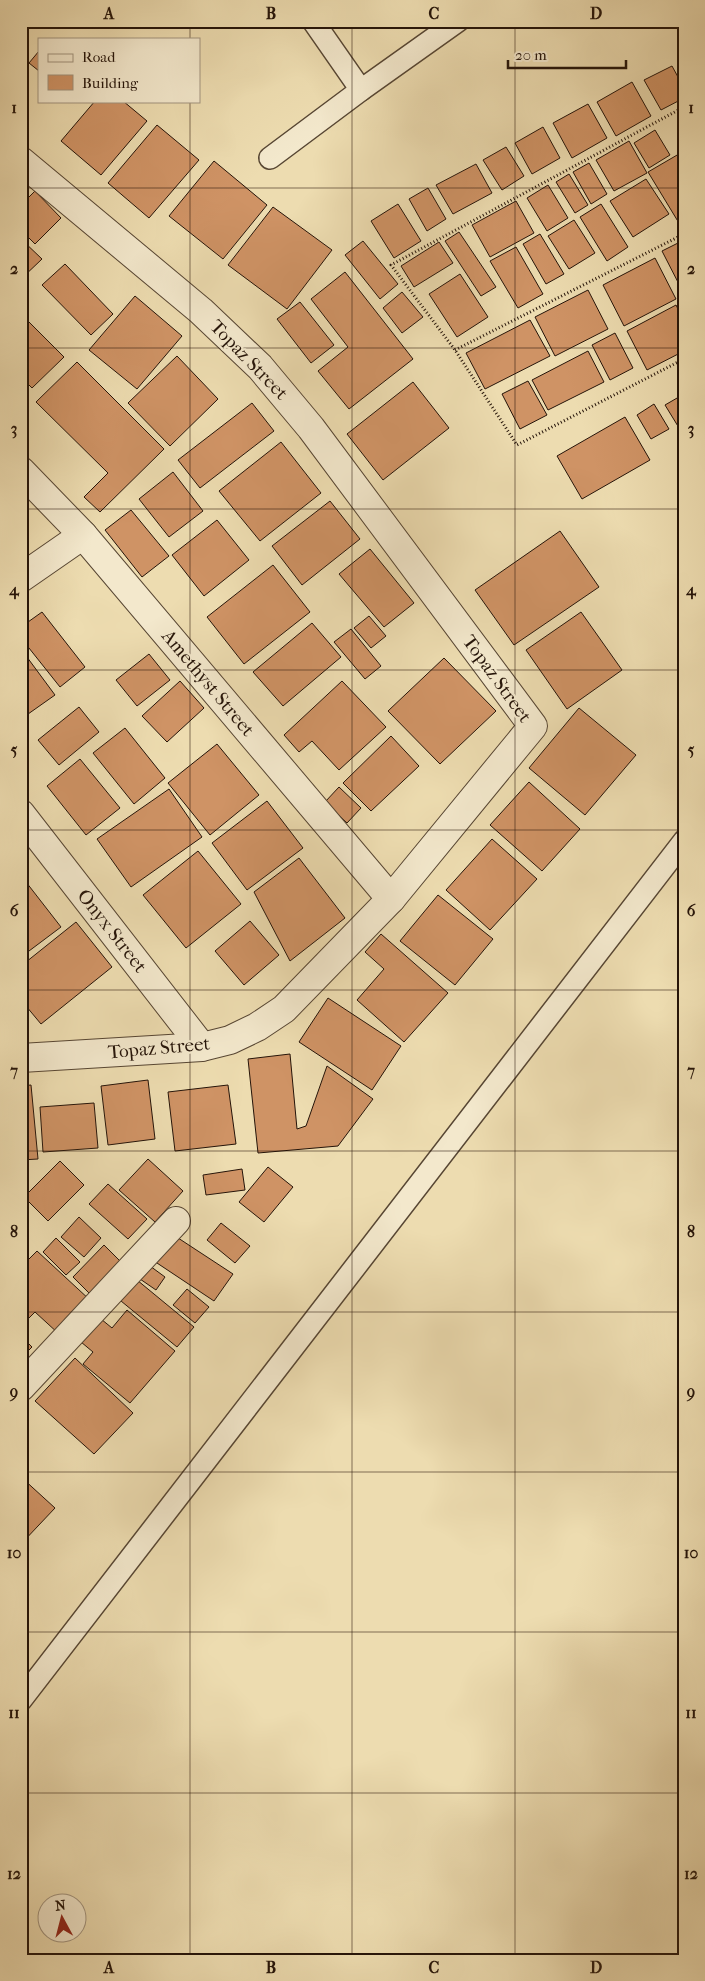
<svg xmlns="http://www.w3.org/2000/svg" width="705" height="1981" viewBox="0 0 705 1981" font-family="'IM FELL French Canon',serif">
<rect width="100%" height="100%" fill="#eddcb0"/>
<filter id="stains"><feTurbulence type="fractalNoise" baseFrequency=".004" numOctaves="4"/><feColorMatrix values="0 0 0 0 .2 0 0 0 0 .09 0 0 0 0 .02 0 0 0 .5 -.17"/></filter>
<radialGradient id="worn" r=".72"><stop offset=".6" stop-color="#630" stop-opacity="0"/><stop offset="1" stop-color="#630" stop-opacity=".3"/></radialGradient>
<g fill="#cf9365" stroke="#251409">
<path d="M39,51V71L29,63Z"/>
<path d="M672,66L684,88V98L661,110L644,80Z"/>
<path d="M632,82L651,116L616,136L597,102Z"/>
<path d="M95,101H123L147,121L101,175L61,141Z"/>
<path d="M588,104L607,138L572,158L553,123Z"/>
<path d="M157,125L199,160L149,218L108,183Z"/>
<path d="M543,127L560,158L532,174L515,143Z"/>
<path d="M655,130L670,155L649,168L634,143Z"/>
<path d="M629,141L647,173L614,191L596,160Z"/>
<path d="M506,147L524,176L502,190L483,160Z"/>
<path d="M684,151V227L682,228L648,172Z"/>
<path d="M214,161L267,205L223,259L169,216Z"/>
<path d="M589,163L607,194L591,204L573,172Z"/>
<path d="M476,164L492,193L453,214L436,185Z"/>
<path d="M569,174L588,205L575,213L556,182Z"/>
<path d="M646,179L669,214L633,237L610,201Z"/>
<path d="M548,185L568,218L547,231L527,198Z"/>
<path d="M428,188L446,219L427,231L409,199Z"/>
<path d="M35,191L61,218L35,244L21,230V205Z"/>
<path d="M516,201L534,233L490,257L472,225Z"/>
<path d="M398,204L421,241L394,258L371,221Z"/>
<path d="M601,204L628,247L607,261L580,217Z"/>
<path d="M273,207L332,250L287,309L228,265Z"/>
<path d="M574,220L595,253L569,269L548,236Z"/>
<path d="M459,232L496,287L481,296L445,241Z"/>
<path d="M540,234L564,274L546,284L523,244Z"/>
<path d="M21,239L42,259L21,279Z"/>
<path d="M684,240V289L682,290L662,251Z"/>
<path d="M363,241L398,284L380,299L345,255Z"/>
<path d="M439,242L453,263L414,287L401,266Z"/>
<path d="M516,247L543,294L518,308L490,261Z"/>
<path d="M655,258L676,299L624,326L603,285Z"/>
<path d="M65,264L113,314L91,335L42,285Z"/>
<path d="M345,272L413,359L349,409L318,371L348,347L311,299Z"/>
<path d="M460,274L488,317L457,337L429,294Z"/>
<path d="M588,290L608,329L555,356L535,317Z"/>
<path d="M402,292L423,317L402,333L383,308Z"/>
<path d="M135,296L182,336L137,389L89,350Z"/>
<path d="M300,302L334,345L311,363L277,319Z"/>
<path d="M676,305L684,321V351L647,370L627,331Z"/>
<path d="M21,314L64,357L32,388L21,377Z"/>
<path d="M530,320L550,356L485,389L466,353Z"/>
<path d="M615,333L633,368L610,380L592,345Z"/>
<path d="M588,351L604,382L548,410L532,380Z"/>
<path d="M177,356L218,399L170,446L128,403Z"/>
<path d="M77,362L164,449L100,512L84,497L108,473L36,402Z"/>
<path d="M528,381L547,415L520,429L502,394Z"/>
<path d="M413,382L449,428L383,480L347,434Z"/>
<path d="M684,394V436L665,405Z"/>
<path d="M252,403L274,431L200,488L178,460Z"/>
<path d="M654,404L669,429L651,439L637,415Z"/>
<path d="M625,417L650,460L582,499L557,456Z"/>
<path d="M281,442L321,493L260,541L219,491Z"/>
<path d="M173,472L203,511L169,537L139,499Z"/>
<path d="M330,501L360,539L302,585L272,546Z"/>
<path d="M131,510L169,556L142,577L105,530Z"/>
<path d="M217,520L249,560L204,596L172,555Z"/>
<path d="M560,531L599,587L514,645L475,590Z"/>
<path d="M370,549L414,603L384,627L339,574Z"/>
<path d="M273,565L310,612L244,664L207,617Z"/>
<path d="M42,612L85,667L60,687L21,638V627Z"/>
<path d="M581,612L622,670L567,709L526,650Z"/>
<path d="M369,616L386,636L371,648L354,628Z"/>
<path d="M312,623L341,657L283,706L253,672Z"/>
<path d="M351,629L381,666L365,679L334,642Z"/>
<path d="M21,649L55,695L21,719Z"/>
<path d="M149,654L170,680L137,706L116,680Z"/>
<path d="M444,658L496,711L440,764L388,711Z"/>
<path d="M180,681L204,708L167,742L142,716Z"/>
<path d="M342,681L386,727L339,770L312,741L299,752L284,735Z"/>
<path d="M79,707L99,732L59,765L38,740Z"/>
<path d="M579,708L636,755L585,815L529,768Z"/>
<path d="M125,728L165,778L134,804L93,753Z"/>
<path d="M391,736L419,766L371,811L343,783Z"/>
<path d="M217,744L259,795L210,835L168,783Z"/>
<path d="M80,759L120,808L86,835L47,786Z"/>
<path d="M529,782L580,829L542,871L490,825Z"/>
<path d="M339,787L361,808L347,823L325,802Z"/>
<path d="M169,789L202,837L131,887L97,839Z"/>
<path d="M267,801L303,848L247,890L212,843Z"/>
<path d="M492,839L537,879L490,930L446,890Z"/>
<path d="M198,851L241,904L186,948L143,895Z"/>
<path d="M299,858L345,918L290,961L254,892Z"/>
<path d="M26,882L61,927L21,957V885Z"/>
<path d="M438,895L493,939L455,985L400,941Z"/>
<path d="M250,921L279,955L244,985L215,951Z"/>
<path d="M76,922L112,967L41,1024L21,1000V966Z"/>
<path d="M381,934L448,993L404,1042L357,1000L384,969L365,952Z"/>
<path d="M328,998L401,1046L372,1090L299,1042Z"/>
<path d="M290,1054L297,1129L306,1126L327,1066L373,1099L338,1146L258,1153L248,1059Z"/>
<path d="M148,1080L155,1139L108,1145L101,1086Z"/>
<path d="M31,1085L38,1159L21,1160V1086Z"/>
<path d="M228,1085L236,1144L175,1151L168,1092Z"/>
<path d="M94,1103L98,1148L43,1152L40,1107Z"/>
<path d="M148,1159L183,1191L155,1222L119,1190Z"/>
<path d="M60,1161L84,1185L48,1221L24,1197Z"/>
<path d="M268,1167L293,1187L264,1222L239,1202Z"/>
<path d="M242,1169L245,1190L206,1195L203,1175Z"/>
<path d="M108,1184L147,1219L128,1239L89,1204Z"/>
<path d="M79,1217L101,1238L84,1257L61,1237Z"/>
<path d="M221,1223L250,1246L235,1263L207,1240Z"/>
<path d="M172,1234L233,1274L214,1301L154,1261Z"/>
<path d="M56,1238L80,1262L66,1275L43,1252Z"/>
<path d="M104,1245L125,1266L93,1297L73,1277Z"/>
<path d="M37,1251L91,1301L59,1334L35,1312L21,1326V1267Z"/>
<path d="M150,1266L165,1277L156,1290L140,1279Z"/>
<path d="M137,1280L194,1327L177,1347L121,1301Z"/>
<path d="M187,1289L209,1307L195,1323L173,1305Z"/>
<path d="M127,1310L175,1351L130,1403L83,1364L93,1352L81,1342L101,1319L112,1328Z"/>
<path d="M21,1336L32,1347L21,1358Z"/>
<path d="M75,1358L133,1413L94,1454L35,1401Z"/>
<path d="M21,1477L55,1508L21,1544Z"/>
</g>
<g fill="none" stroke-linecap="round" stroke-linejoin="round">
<g stroke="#574633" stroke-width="24">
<g id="service">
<path d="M313,21L361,90"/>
<path d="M270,158L361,90L458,21"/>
<path d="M21,1700L684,841"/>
</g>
</g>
<g stroke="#574633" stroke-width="30">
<g id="minor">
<path d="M21,161L201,311L260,367L311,428L533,726L391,899L284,1009L257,1027L230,1040L202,1047L21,1058"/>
<path d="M21,471L83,535L391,899"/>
<path d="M21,578L83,535"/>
<path d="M21,814L202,1047"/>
<path d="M21,1387L176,1221"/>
</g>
</g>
<g stroke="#251409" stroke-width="3" stroke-dasharray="1 2.5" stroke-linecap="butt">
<path d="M684,107L391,265L455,350L517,445L684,359"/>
<path d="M455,350L684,234"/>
</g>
<use href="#service" stroke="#f3e8cc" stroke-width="21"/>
<use href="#minor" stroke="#f3e8cc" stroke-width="28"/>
</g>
<path fill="none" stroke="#251409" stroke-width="1" stroke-opacity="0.55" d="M190,21V39M352,21V1960M515,21V1960M190,101V1960M21,188H684M21,348H684M21,509H684M21,670H684M21,830H684M21,990H684M21,1151H684M21,1312H684M21,1472H684M21,1632H684M21,1793H684"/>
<g text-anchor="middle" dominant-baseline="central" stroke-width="4.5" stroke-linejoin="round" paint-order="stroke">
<g font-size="19" fill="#251409" stroke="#f3e8cc">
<text transform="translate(249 360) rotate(46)">Topaz Street</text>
<text transform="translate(497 679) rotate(54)">Topaz Street</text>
<text transform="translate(208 683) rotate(50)">Amethyst Street</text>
<text transform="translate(112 931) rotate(52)">Onyx Street</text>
<text transform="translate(159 1048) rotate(-5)">Topaz Street</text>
</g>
</g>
<rect width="705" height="1981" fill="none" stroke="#eddcb0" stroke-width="55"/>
<rect x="38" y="38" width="162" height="65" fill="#f3e8cc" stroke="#a1937e"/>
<rect x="48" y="54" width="25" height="8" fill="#f3e8cc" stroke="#a1937e"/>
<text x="82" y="62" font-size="15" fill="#251409">Road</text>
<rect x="48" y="75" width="25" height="15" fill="#cf9365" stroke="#a1937e"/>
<text x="82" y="88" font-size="15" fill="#251409">Building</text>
<g transform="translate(62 1918) rotate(353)"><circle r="24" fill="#f3e8cc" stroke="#a1937e"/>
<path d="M0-4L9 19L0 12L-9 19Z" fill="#8f2418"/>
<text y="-8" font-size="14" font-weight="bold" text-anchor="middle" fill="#251409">N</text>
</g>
<path d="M508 60v8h118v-8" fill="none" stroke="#251409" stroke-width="2.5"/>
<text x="515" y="60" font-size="15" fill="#251409" stroke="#f3e8cc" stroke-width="4" paint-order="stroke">20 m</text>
<rect x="28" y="28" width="650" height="1926" fill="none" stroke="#251409" stroke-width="2"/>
<g font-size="16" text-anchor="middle" font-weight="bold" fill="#251409">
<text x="109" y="19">A</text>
<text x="271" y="19">B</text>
<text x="434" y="19">C</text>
<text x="596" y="19">D</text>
<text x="14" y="113">1</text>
<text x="691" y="113">1</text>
<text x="14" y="274">2</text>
<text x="691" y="274">2</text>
<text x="14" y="434">3</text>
<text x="691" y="434">3</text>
<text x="14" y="595">4</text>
<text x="691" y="595">4</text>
<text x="14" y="755">5</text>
<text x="691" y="755">5</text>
<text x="14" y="916">6</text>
<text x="691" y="916">6</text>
<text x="14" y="1076">7</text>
<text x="691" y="1076">7</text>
<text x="14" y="1237">8</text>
<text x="691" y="1237">8</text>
<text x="14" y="1397">9</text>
<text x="691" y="1397">9</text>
<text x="14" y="1558">10</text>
<text x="691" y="1558">10</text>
<text x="14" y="1718">11</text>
<text x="691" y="1718">11</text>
<text x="14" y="1879">12</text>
<text x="691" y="1879">12</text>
<text x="109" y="1973">A</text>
<text x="271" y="1973">B</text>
<text x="434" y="1973">C</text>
<text x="596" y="1973">D</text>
</g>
<rect width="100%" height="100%" filter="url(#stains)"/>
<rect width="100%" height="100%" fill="url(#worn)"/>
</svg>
